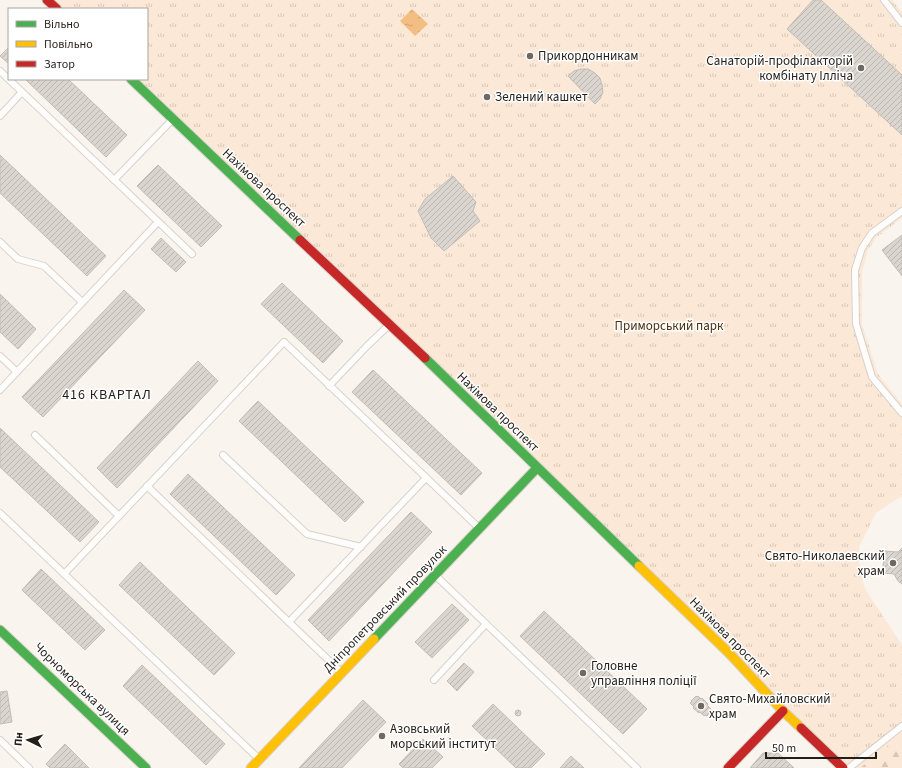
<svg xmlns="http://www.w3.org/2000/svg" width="902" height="768" viewBox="0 0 902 768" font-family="'Source Sans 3',sans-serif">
<defs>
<pattern id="forest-firs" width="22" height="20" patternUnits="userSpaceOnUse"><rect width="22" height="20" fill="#fce8d6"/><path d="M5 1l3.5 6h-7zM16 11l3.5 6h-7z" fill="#d8c7b7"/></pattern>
<pattern id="park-tufts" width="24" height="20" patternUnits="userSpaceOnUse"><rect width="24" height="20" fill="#fce8d6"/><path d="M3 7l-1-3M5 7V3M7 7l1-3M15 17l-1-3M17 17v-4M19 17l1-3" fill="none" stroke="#d8c7b7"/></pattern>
<pattern id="water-ripples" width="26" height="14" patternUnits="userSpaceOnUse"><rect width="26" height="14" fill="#f2be84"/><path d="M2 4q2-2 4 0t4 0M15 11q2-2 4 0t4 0" fill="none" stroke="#cfa371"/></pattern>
<pattern id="building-hatch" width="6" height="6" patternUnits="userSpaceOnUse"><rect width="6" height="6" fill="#dbd5cf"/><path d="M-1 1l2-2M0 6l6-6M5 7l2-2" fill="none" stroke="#bcb6b1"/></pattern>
</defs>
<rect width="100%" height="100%" fill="#faf4ee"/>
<path fill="url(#forest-firs)" d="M902,734V768H860Z"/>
<path fill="url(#park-tufts)" d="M47,0H892L902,12V218L877,237L868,250L862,272V324L878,374L902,404V497L897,499L876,513L859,547V562L865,589L902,645V734L860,768H850L130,79H147V9H57Z"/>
<path fill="url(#water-ripples)" d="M412,9L428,24L415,36L400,21Z"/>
<g fill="url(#building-hatch)" stroke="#c2bdb8">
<path d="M813,0H821L902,75V135L787,29Z"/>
<path d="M9,47V64L0,56Z"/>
<path d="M581,69H588L595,73L600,78L602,85L603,92L600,99L595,104L568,76L574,71Z"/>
<path d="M25,79H68L127,135L106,157Z"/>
<path d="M0,155L106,256L87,276L0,193Z"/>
<path d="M158,165L222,226L201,247L137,186Z"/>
<path d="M453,176L476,202L473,211L480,221L444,251L431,238L418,211L425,199Z"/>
<path d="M902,235V276L882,250Z"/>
<path d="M161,238L186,262L176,272L151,249Z"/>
<path d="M282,283L343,341L323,363L261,304Z"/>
<path d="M124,290L145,310L43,417L22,397Z"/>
<path d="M0,294L36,329L18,349L0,332Z"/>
<path d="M198,361L218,381L117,488L97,468Z"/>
<path d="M373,370L482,473L461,495L352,392Z"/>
<path d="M258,401L364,502L345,522L239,421Z"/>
<path d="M0,428L99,522L80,542L0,467Z"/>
<path d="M188,474L295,575L276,595L170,494Z"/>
<path d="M411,512L432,532L329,641L308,620Z"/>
<path d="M902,548V584L898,581L894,574L882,573L885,551L898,552Z"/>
<path d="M140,562L235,653L214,675L119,585Z"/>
<path d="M41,569L105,630L85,650L22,590Z"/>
<path d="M452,604L469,620L432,658L415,642Z"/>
<path d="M544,611L647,709L623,734L520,636Z"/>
<path d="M464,663L474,672L457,691L447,681Z"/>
<path d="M142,665L225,744L206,765L123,686Z"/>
<path d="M7,691L12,722L0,724V692Z"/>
<path d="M696,696L697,697L698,696L701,699L702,698L708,704L707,705L711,709L710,710L711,711L707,716L705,715L704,716L700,712L699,713L693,708L694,707L690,703L692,702L691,701Z"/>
<path d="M363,700L386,722L342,768H299Z"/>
<path d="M493,704L545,754L531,768H516L472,726Z"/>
<circle cx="518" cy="713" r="3"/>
<path d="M423,739L443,757L432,768H403L399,764Z"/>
<path d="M65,744L89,768H50L46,764Z"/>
<path d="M763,753H778L794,768H750Z"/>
<path d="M571,756L584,768H560Z"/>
</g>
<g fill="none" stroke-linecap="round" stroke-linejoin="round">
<g stroke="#d7d2cc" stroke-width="8">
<g id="lane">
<path d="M884,0L902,23"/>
<path d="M0,71L192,254"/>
<path d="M0,116L22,92"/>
<path d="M114,180L173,119"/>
<path d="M902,211L872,233L862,248L855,270L856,324L872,377L902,413"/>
<path d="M0,242L18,259L44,266L82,302"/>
<path d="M0,356L17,372"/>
<path d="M329,386L367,346L388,326"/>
<path d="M0,390L158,222"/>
<path d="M35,435L119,516"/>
<path d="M223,455L307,534L361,547"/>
<path d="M147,486L341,672"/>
<path d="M0,513L258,758"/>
<path d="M64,574L284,342L479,528"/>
<path d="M436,576L637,768"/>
<path d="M289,622L426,478"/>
<path d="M434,680L486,624"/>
<path d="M0,740L29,768"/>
<path d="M849,768L902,726"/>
</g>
</g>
<g stroke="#d7d2cc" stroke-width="11">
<g id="fast">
<path d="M131,79L300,240"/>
<path d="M425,358L639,566"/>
<path d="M0,630L146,768"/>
<path d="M374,639L537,468"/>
</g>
</g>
<g stroke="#d7d2cc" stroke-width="11">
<g id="slow">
<path d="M639,566L729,653L783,711L801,728"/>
<path d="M251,768L374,639"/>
</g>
</g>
<g stroke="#d7d2cc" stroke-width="11">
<g id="jam">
<path d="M47,0L57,9"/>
<path d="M300,240L425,358"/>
<path d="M801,728L843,768"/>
<path d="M728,768L783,711"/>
</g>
</g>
<use href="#lane" stroke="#fefdfc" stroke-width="6"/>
<use href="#fast" stroke="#4caf50" stroke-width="9"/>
<use href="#slow" stroke="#ffc107" stroke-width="9"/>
<use href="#jam" stroke="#c62828" stroke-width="9"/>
</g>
<g fill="#6f6963" stroke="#fff" stroke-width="1.5">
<circle cx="530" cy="56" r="4"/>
<circle cx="861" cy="68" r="4"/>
<circle cx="487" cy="97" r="4"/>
<circle cx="893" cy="563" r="4"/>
<circle cx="583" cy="673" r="4"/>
<circle cx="701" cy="706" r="4"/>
<circle cx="382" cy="736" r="4"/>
</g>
<g text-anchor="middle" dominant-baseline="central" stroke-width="3" stroke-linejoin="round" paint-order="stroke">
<g font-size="13" fill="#241e18" stroke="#fff" text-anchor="start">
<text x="538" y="56">Прикордонникам</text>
<text x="853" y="61" text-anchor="end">Санаторій-профілакторій<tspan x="853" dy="15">комбінату Ілліча</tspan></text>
<text x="495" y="97">Зелений кашкет</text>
<text x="885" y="556" text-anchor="end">Свято-Николаевский<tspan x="885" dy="15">храм</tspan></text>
<text x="591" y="666">Головне<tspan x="591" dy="15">управління поліції</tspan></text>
<text x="709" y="699">Свято-Михайловский<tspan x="709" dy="15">храм</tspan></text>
<text x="390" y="729">Азовський<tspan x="390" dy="15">морський інститут</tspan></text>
</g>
<g font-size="13" fill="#241e18" stroke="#fff">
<text transform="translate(264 188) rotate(43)">Нахімова проспект</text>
<text transform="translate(498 412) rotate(44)">Нахімова проспект</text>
<text transform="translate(385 609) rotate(-46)">Дніпропетровський провулок</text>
<text transform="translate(730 638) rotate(45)">Нахімова проспект</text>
<text transform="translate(82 689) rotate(44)">Чорноморська вулиця</text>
</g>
<g font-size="13" fill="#4b2f0c" stroke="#fff">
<text x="669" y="326">Приморський парк</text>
</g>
<g font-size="14" letter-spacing="1" fill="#241e18" stroke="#fff">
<text x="107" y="395">416 КВАРТАЛ</text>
</g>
</g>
<rect x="8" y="8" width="140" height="72" fill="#ffffff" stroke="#a7a5a3"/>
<rect x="16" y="21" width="20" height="6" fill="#4caf50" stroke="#a7a5a3"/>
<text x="44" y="28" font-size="12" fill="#241e18">Вільно</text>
<rect x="16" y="41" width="20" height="6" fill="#ffc107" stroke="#a7a5a3"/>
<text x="44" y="48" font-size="12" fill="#241e18">Повільно</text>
<rect x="16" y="61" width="20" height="6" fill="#c62828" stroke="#a7a5a3"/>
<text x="44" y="68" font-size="12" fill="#241e18">Затор</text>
<g transform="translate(28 740) rotate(275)" stroke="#ffffff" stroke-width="3" paint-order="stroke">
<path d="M0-3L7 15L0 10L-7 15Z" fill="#241e18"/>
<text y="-6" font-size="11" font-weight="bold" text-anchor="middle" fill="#241e18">Пн</text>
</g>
<path d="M766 752v6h110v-6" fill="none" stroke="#241e18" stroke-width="2"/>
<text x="772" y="752" font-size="12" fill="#241e18" stroke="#ffffff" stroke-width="3" paint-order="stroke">50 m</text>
</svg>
